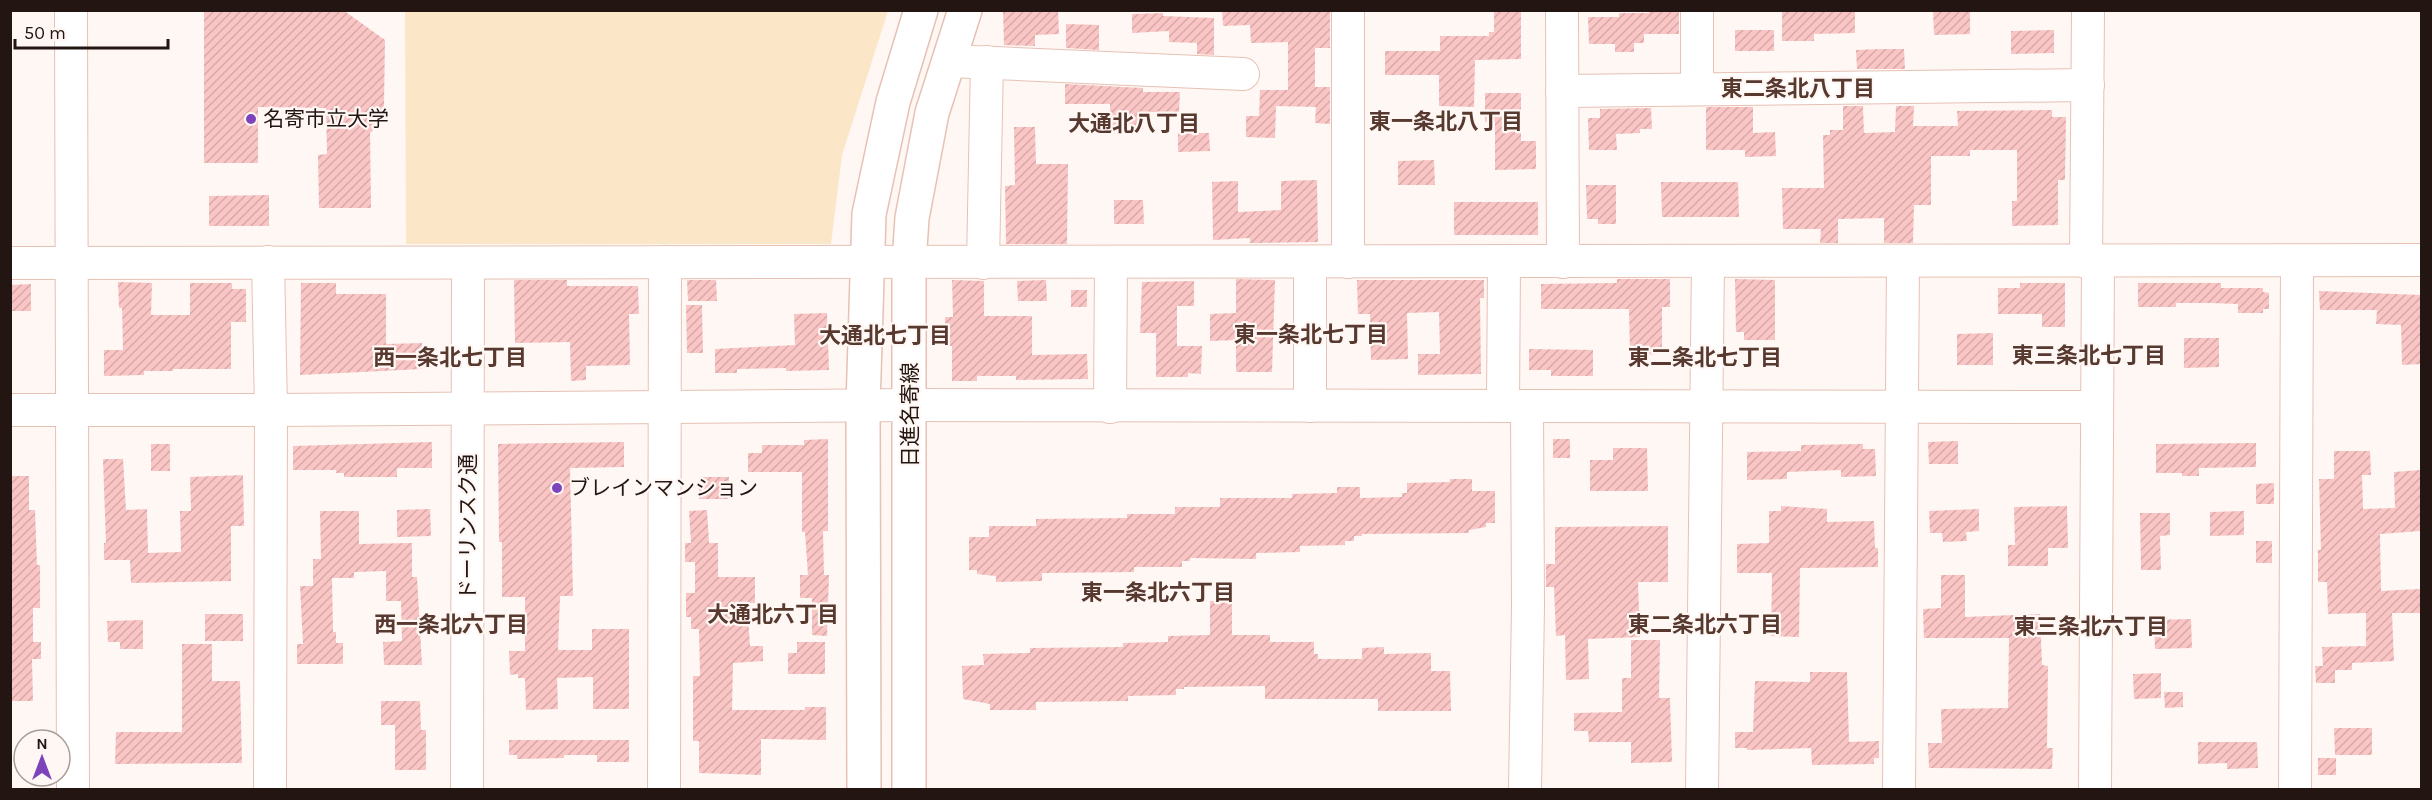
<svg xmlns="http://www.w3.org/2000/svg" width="2432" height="800" viewBox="0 0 2432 800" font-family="Karla,'Noto Sans JP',sans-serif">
<defs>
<pattern id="building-hatch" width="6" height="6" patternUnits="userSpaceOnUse" patternTransform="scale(1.5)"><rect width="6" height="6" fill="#fac6c5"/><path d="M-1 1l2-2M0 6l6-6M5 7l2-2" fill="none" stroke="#d6a9a8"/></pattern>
</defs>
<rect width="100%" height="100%" fill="#fff7f4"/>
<path fill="#fbe6c7" d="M405,11H888L842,155L831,244H406Z"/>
<g fill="url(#building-hatch)">
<path d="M204,10H343L385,40L384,106L377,115V126L370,133L371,208H319L318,155L327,154L326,108L258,107V163H204Z"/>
<path d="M1003,10H1058L1059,34L1035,35V46L1004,45Z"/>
<path d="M1222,10H1330V48H1315V87H1330V124L1315,123L1316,107L1276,106L1275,138L1246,137V116H1259L1260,90H1288V42L1251,43L1250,25L1223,26Z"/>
<path d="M1494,10H1521V59L1475,60L1474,107L1439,106V75H1385V51H1440V36H1489V32H1494Z"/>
<path d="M1649,10H1679V34H1644V43H1634V52H1615V44H1589L1588,17H1619V13H1649Z"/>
<path d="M1782,10H1855V33L1814,34V41H1782Z"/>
<path d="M1933,10H1970V34L1934,35Z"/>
<path d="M1163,13V16L1214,18V55L1197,54V43L1169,42V31L1132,33V14Z"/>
<path d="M1066,24L1099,25V50L1066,48Z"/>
<rect x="1735" y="30" width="39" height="21"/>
<path d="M2054,30V53L2011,54V31Z"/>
<path d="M1881,49H1904L1905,69H1857L1856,50Z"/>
<path d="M1065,84L1143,88V92H1180L1179,112H1143V129H1110V104H1065Z"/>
<path d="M1485,93H1521V141H1536V169L1495,170V122H1485Z"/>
<path d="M1843,106H1863L1864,133L1895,132L1896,106H1914L1913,126H1958L1957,111L2052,110V117H2066L2065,180H2058V225L2012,226V201H2017V150H1970V156H1931V205H1914L1913,243H1884V218L1838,219V243H1820L1821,229H1783L1782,188H1824L1823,135H1830V130H1843Z"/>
<path d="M1706,107H1753V133L1775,132L1776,156L1745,157V150H1706Z"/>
<path d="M1651,108L1652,129H1640V133L1616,134L1617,150H1589L1588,118H1600V109Z"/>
<path d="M1014,127H1035L1036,164H1068L1067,244H1006L1005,186L1015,185Z"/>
<path d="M1178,133H1209L1210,151L1178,152Z"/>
<path d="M1434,160L1435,185H1398V161Z"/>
<path d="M1317,180L1318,242L1250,243V238L1213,240L1212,182L1238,181V212L1281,210V181Z"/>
<path d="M1661,182H1738L1739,217H1662Z"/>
<path d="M1586,185H1616V224H1598V219H1587Z"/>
<path d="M269,195V226H209V196Z"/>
<path d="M1114,200H1143L1144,224H1114Z"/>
<rect x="1454" y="202" width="84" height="33"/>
<path d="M1236,279L1275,280L1272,372H1236V340L1210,341V314L1236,313Z"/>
<path d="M1617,279H1670V307H1662V354L1630,355L1629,309H1541V284L1617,283Z"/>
<path d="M1735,279L1775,280V340H1744V332H1736Z"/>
<path d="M514,280H567V286H638L639,314H629L630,365L586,366V380L571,381L570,342L515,343Z"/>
<path d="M687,280H716L717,301H688Z"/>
<path d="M952,280L984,281V316H1032V355L1087,354L1088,379L1016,380V376H977V381H952V346H945V317H953Z"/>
<path d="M1046,280L1047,301H1018L1017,281Z"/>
<path d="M1357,280H1484V298H1480L1481,374L1418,375V354H1440L1439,312L1407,313L1408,359L1371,360L1370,314H1358Z"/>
<path d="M1194,281V306H1177V346H1202L1201,374L1188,373V377H1156V333H1140L1142,282Z"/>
<path d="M118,282L152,283L151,315H190V283H232V289H246V322H231V369H173V371H144V375L104,376V350H123L122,308H119Z"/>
<path d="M301,283H336V294H386V344L422,343V369L300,375Z"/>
<path d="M2020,283H2065V327H2042V314H1998V288H2020Z"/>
<path d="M2138,283H2221V288H2263V292L2269,293V309H2263V313H2238V304L2210,303H2176V307H2138Z"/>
<path d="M31,284V311H10V285Z"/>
<rect x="1071" y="290" width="16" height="17"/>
<path d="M2319,291L2421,295V364L2402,365L2401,325L2376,324L2377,310H2320Z"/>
<path d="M686,305H702L703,353H687Z"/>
<path d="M827,313L829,370L786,371V368L737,369V373H715V349L795,345L794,314Z"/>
<path d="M1993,333V365H1957V334Z"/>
<path d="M2184,338H2219V367L2184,368Z"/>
<path d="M1529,349L1593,350V376H1551V370H1529Z"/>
<path d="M828,439V531H823L824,575H829L827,636L812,635V598H800V575H808L805,532H802V472H748V453H762V445H804V440Z"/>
<rect x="1553" y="439" width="17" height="19"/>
<path d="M1958,441V464H1929L1928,442Z"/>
<path d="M432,442V468H397V477H344V473H336V470H293V446Z"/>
<path d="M624,442V467L570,468L573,596H560L558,650H592V629H629V709H593V677L557,678L558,709L526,710L525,678H518V674L510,675L509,651H525V597H502V542H499L498,444Z"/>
<path d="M2256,443V467L2199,468V476H2182V473H2156V444Z"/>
<rect x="151" y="444" width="19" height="27"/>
<path d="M1863,444V449H1875L1876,476L1841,477V470L1787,472V479L1747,480V452L1801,451V445Z"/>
<path d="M1613,448H1647L1648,491H1590V460H1613Z"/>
<path d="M2334,451H2370L2371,475H2362L2363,509L2395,508L2394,472L2421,470V531L2380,534L2381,591L2421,589V613H2392L2394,661L2352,663V670H2335V683H2316L2315,666H2323L2322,647L2366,646V613L2328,614L2327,582H2318V550H2321L2319,479H2334Z"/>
<path d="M103,459H123L126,510L147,509L148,553L181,552L180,511H191L190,477L243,475L244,526H231V581L131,583L130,560H104V543H106Z"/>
<path d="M10,476H29V510H35L37,565H40V608H33V642H41V659H32L33,701H10Z"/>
<path d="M699,477H729L728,499H699Z"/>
<path d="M1450,479H1472V491H1495V523H1486V527L1469,530V533L1362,534V536H1354V541H1345V545L1300,546V552L1256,553V559L1190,558V561H1182V567H1134V572L1042,573V581L996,582V576L977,574V570H969V537H989V526H1036V519L1127,518V514H1175V507H1220V498H1292V494L1337,493V487H1360V498L1402,497V493H1407V483L1450,482Z"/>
<path d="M2274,483V504H2256V484Z"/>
<path d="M1781,506L1827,509V522L1874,521L1875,548H1878V567L1800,568L1799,637L1771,636L1772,573H1737V544L1769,543V511H1781Z"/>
<path d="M2067,506L2068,548H2048V566H2008V545H2015L2014,507Z"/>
<path d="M430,509L431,536L397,537V510Z"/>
<path d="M1979,509V531L1966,532L1967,541L1943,542L1942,533H1930L1929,511Z"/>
<path d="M707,510L709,543H718V577H755V603H747L750,646H763V661L733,663L732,710H805V707H826V740L761,739V775L699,773V741H693V676H700L699,629H691V617H686V593H695V562H685V543H691L689,511Z"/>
<path d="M320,511H359V544L412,543V577H417L422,665H384L383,642L402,641L401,601H386V571L354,572V578H332L333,632H336V643H343V664H297V644H303L300,586H313V559H321Z"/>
<path d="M2244,511V535L2210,536V512Z"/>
<path d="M2140,513H2170V535L2160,536L2161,570H2141Z"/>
<path d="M1668,526V582H1638L1640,637L1588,639L1589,679L1566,680L1565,635L1556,636L1554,587H1546V564H1555V527Z"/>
<rect x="2256" y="541" width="16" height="22"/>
<path d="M1941,575H1965V617L2040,614L2042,665L2048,666L2047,748H2053L2052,769L1929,768L1928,743H1942L1941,709L2008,708L2009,638H1924L1923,609L1941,608Z"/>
<path d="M1210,601H1232V635H1270V642H1314V654H1318V659H1362V648L1384,647V654L1431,653V671H1450L1451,711H1378V699H1265V686L1184,687V689H1176V695L1128,696V701L1036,702V710H990V704L963,699L962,666L984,665L983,654L1030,653V648L1123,647V643L1168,642V636L1210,635Z"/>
<rect x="205" y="614" width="38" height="27"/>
<path d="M2191,619L2192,648L2155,649L2154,620Z"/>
<path d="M143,620V649H120V642H108L107,621Z"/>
<path d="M1631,640H1660L1659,698H1670L1672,762L1631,763V742H1589L1588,731H1574V713L1622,712V678H1631Z"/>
<path d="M797,642H825V674H788V653H797Z"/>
<path d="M182,644H212V681H240L242,763L115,764L116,732H182Z"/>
<path d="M1810,672H1847L1849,742L1879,741V758H1874V764L1812,765L1811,748L1747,750V748H1735V732H1753L1755,681L1810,682Z"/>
<path d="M2161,673V698L2134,699L2133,674Z"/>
<path d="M2164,692H2183V707L2165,708Z"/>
<path d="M381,701H420L421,730H426V770H395V725H381Z"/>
<path d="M2334,728H2372V755H2335Z"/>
<path d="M509,740H629V762H597V755H564V758L517,759V755H509Z"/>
<path d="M2198,742H2257L2258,768L2227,769V763L2198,764Z"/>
<rect x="2318" y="758" width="18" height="17"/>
</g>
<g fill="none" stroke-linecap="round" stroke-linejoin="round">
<g stroke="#e6c1b4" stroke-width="34">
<g id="minor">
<path d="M71,10L73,790"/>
<path d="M1348,10V262"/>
<path d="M1562,10L1563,262"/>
<path d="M1697,10V89"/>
<path d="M950,61L1243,74"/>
<path d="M1562,91L2088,85"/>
<path d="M268,262L271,410L270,790"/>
<path d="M2086,262L2088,10"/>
<path d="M10,263L2422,260"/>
<path d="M983,263L987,62"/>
<path d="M1503,405L1504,262"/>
<path d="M1310,406V262"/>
<path d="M1110,407L1111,263"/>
<path d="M10,410H271L910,405L2097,407"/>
<path d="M467,790L468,264"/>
<path d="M664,790L665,262"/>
<path d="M1525,790L1528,606L1527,406"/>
<path d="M1702,790L1708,261"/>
<path d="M1899,790L1903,262"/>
<path d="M2095,790L2098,262"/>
<path d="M2295,790L2297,261"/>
</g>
</g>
<g stroke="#e6c1b4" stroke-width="36">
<g id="major">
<path d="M864,790L863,406L869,214L893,102L921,10"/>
<path d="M909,790V263L912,218L932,113L965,10"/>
</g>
</g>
<use href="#minor" stroke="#fff" stroke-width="32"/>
<use href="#major" stroke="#fff" stroke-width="33"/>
</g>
<g fill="#7c43ba" stroke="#fff7f4" stroke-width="2">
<circle cx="251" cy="119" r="6"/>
<circle cx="557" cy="488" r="6"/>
</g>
<g text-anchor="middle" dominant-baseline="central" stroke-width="4.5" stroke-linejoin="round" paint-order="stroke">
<g font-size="21" fill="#231612" stroke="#fff7f4" text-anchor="start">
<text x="263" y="119">名寄市立大学</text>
<text x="569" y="488">ブレインマンション</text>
</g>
<g font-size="21" fill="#231612" stroke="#fff7f4">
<text transform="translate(910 415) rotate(-90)">日進名寄線</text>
<text transform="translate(468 527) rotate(-90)">ドーリンスク通</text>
</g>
<g font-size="22" font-weight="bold" fill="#57392f" stroke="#fff7f4">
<text x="1798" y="89">東二条北八丁目</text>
<text x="1446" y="122">東一条北八丁目</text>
<text x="1134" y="124">大通北八丁目</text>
<text x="1311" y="335">東一条北七丁目</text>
<text x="885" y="336">大通北七丁目</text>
<text x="2089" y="356">東三条北七丁目</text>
<text x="450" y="358">西一条北七丁目</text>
<text x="1705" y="358">東二条北七丁目</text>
<text x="1158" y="593">東一条北六丁目</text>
<text x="773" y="615">大通北六丁目</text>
<text x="451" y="625">西一条北六丁目</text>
<text x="1705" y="625">東二条北六丁目</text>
<text x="2091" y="627">東三条北六丁目</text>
</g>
</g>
<rect width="2432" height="800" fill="none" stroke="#231612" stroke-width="24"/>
<g transform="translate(42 758)"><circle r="28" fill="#fff7f4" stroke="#a79d9a" stroke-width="1.5"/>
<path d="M0-4.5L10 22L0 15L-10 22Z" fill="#7c43ba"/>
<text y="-9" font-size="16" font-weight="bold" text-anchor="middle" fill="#231612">N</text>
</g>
<path d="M15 39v9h153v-9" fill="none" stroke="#231612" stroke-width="3"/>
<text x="24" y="39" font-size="18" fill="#231612" stroke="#fff7f4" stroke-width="4.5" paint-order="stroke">50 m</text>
</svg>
